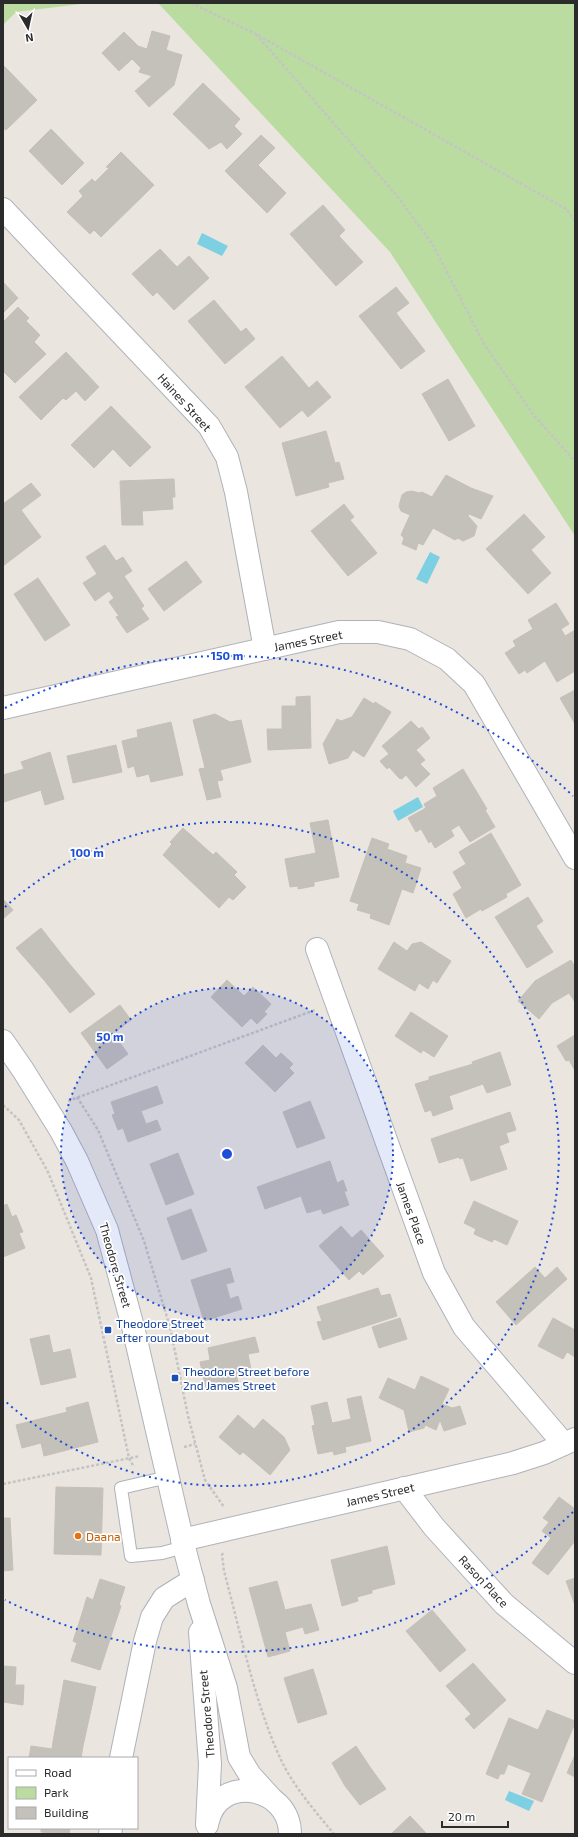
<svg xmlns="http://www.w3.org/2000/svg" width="578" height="1837" viewBox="0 0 578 1837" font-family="'Exo 2',sans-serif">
<rect width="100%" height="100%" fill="#ebe5df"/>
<g fill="#badca1">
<path d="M3,3H89L16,12L3,25Z"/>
<path d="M158,3H575V536L390,252Z"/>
</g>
<g fill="#7dd0e2">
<path d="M202,233L228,246L222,256L197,244Z"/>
<path d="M430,552L440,557L427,584L416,579Z"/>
<path d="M418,797L423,807L398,821L393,811Z"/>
<path d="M509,1791L534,1801L529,1811L505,1800Z"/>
</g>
<g fill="#c4c0ba" stroke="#c7c0b8">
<path d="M152,31L170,36L166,50L182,55L174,85L149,107L135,91L152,76L139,72L141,68L132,59L119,71L102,53L124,32L138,46L147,49Z"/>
<path d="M3,65L37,100L6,130L3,128Z"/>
<path d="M203,83L240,119L234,126L242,134L227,149L221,142L209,149L173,114Z"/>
<path d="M51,129L84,163L62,185L29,151Z"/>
<path d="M261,135L275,148L258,165L286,193L267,213L225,171Z"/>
<path d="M121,152L154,185L101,237L94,230L90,234L67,212L83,196L79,191L92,179L95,182L109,168L106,167Z"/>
<path d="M323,205L345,230L339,236L363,262L336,286L290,234Z"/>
<path d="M160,249L177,267L189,256L209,278L174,310L157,292L153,296L132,274Z"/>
<path d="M3,282L18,298L3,313Z"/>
<path d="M396,287L409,303L396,313L425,351L401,369L359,316Z"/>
<path d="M214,300L241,332L246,328L255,339L225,364L188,321Z"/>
<path d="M18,307L29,318L26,321L40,335L34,342L46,354L15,383L3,371V361L5,359L3,357V322Z"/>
<path d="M66,352L99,387L85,401L76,391L66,400L63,398L41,420L19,397Z"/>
<path d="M282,356L309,388L317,381L331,397L308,417L302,410L280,428L245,387Z"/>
<path d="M448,379L475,426L449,441L422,394Z"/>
<path d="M111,406L151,447L130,467L113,449L94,468L71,445Z"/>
<path d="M326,431L335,463L339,462L344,479L328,483L329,487L296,496L282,443Z"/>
<path d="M446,475L471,488L493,496L481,519L469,514L468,516L477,526L474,536L463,541L458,538L455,540L433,528L423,545L418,543L416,550L402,544L404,538L401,535L410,515L401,511L399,506L402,495L406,492L412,491L419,493L422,492L432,497Z"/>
<path d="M174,479L175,497H172L173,509L142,511L143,525H122L120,481Z"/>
<path d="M31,483L41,495L21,510L41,537L3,566V504Z"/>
<path d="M344,504L354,517L350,520L377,553L348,576L311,531Z"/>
<path d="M524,514L545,537L531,550L551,573L528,594L486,549Z"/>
<path d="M105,545L116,561L123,557L132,571L124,576L144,606L141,608L149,619L127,633L116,617L119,616L109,602L114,598L109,591L95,601L83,583L97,574L86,557Z"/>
<path d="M186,561L202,582L164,611L148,589Z"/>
<path d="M38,578L70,625L45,641L14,594Z"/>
<path d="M556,603L569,624L561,629L565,636L575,630V671L557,682L545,661L527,673L525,670L519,674L505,653L516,646L513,641L533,629L528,620Z"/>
<path d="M575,690V724L560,698Z"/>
<path d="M310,696L311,748L268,750L267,729H282V706H296V697Z"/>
<path d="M364,698L374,704L375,702L391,712L364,757L353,750L348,758L329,764L323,744L337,719L341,721L352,717Z"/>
<path d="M215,714L230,722L241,720L251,762L220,770L223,780L217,781L221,797L207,800L199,769L205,768L193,720Z"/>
<path d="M411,721L419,729L422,727L430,738L416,750L425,760L420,764L430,774L416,787L406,775L402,779L399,778L389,767L387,769L380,761L389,754L382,746Z"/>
<path d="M171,722L183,775L151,782L149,774L137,777L134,766L128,768L122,741L138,737L137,730Z"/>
<path d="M116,745L122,772L73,783L67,756Z"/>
<path d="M50,752L64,799L45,805L41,790L4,802L3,775L24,769L21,762Z"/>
<path d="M463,769L487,809L485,810L495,827L470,842L459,825L451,830L454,836L435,848L431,841L429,843L421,829L416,832L408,818L426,808L424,804L437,796L433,788Z"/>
<path d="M328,820L339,877L314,882V886L298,889V886L290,887L285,859L316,853L310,823Z"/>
<path d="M183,828L213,855L216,852L237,872L234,875L246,887L233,900L229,897L219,908L163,855L172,844L170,842Z"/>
<path d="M491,833L521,885L506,894L507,897L482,911L481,909L466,918L453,894L462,888L453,872L466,864L459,852Z"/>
<path d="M372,838L389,844L387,849L407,856L405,863L421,868L413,893L402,889L389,925L370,918L371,914L357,910L359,904L350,901Z"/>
<path d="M528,897L543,921L536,926L553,952L527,968L495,917Z"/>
<path d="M3,899L13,910L3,919Z"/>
<path d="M41,928L67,961L44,980L16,948Z"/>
<path d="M394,942L407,951L412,944L421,942L451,961L437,983L433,980L428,989L419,983L415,991L378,969Z"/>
<path d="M571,960L575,967V1002L569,993L552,1003L539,1019L518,1001L535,981Z"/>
<path d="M67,961L95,994L70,1013L44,980Z"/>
<path d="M227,980L244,996L253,987L271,1004L264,1012L267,1014L257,1024L251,1018L242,1027L211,997Z"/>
<path d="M120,1005L131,1020L113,1033L128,1054L107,1069L81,1033Z"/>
<path d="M411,1012L448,1036L434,1057L423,1050L421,1053L395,1036Z"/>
<path d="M575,1035V1071L569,1060L566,1061L557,1046Z"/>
<path d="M263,1045L276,1058L281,1053L293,1064L289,1068L294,1073L275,1092L245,1063Z"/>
<path d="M500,1052L511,1085L487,1093L483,1084L449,1096L453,1109L433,1116L431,1110L425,1112L415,1084L429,1080V1077L473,1064L472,1062Z"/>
<path d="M157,1086L163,1103L141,1111L146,1124L157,1120L161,1130L128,1142L123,1128L118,1130L112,1115L115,1114L111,1102Z"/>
<path d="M310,1101L325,1138L297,1148L283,1112Z"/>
<path d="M510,1112L516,1130L506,1133L509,1142L499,1146L507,1169L471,1181L463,1158L460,1159L459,1157L439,1163L431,1139Z"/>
<path d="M178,1153L194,1194L166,1205L150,1164Z"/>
<path d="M330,1161L337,1183L343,1180L347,1191H344L349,1205L323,1214L321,1209L307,1213L301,1196L265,1209L257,1187Z"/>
<path d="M474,1201L518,1221L507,1245L494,1239L492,1242L474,1234L476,1229L464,1223Z"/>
<path d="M7,1204L12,1217L16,1215L23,1232L19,1233L25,1248L3,1257V1206Z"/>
<path d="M191,1209L207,1251L182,1260L167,1218Z"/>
<path d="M341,1226L352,1238L361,1230L384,1256L363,1275L359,1271L349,1280L319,1246Z"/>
<path d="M535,1267L545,1278L557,1267L567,1279L516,1325L496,1302Z"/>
<path d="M230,1268L234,1282L226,1284L230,1299L238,1296L242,1309L204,1321L191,1280Z"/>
<path d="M378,1288L381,1296L390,1294L397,1316L323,1340L317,1322L322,1321L317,1307Z"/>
<path d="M400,1318L407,1339L379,1348L372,1327Z"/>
<path d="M553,1318L575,1330V1357L567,1352L563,1359L538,1346Z"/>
<path d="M49,1335L53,1353L70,1349L76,1377L41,1385L30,1339Z"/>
<path d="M255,1337L259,1352L248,1354L252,1374L237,1377L238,1382L206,1389L200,1362L210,1360L208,1348Z"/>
<path d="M421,1376L449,1389L442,1404L452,1408L460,1406L466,1424L444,1431L440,1420L436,1430L425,1425L424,1428L409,1432L404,1410L379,1398L388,1378L415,1390Z"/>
<path d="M361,1396L371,1441L345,1447L346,1452L334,1455L333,1451L318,1454L312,1426L315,1425L311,1406L327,1402L332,1423L351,1419L347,1399Z"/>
<path d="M88,1402L98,1442L44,1456L41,1443L22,1448L16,1425L67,1412L66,1408Z"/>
<path d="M238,1415L254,1429L263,1419L284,1437L290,1450L270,1475L243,1452L240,1455L219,1437Z"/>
<path d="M56,1487L103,1488L101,1555L54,1554Z"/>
<path d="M559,1497L575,1509V1541L548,1575L532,1563L551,1538L542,1531L549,1522L543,1518Z"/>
<path d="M3,1518H10L13,1570L3,1571Z"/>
<path d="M387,1546L395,1584L372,1590V1593L357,1597L358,1601L342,1606L331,1560Z"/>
<path d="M575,1578V1605L566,1581Z"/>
<path d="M100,1579L125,1587L119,1605L121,1606L113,1630L80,1620L87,1597L93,1600Z"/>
<path d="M277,1581L285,1610L311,1604L319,1630L305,1634L303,1627L285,1632L290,1651L268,1657L249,1588Z"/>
<path d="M432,1610L466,1650L440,1672L406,1631Z"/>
<path d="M80,1620L113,1630L100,1670L71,1661L77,1643L73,1641Z"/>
<path d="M473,1663L506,1700L474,1729L465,1719L471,1714L446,1686Z"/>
<path d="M3,1666L16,1667L15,1685H24L23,1705L3,1702Z"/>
<path d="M313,1669L327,1714L298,1723L284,1678Z"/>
<path d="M64,1680L96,1687L83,1746L53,1742Z"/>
<path d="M547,1710L575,1721V1723L542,1802L522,1794L531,1773L508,1764L504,1774H500L498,1779L486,1774L509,1718L538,1730Z"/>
<path d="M53,1742L83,1746L81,1758H29L31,1746L52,1749Z"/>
<path d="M356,1746L370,1767L345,1786L332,1763Z"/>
<path d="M575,1755V1777L567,1773Z"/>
<path d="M370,1767L386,1789L360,1805L345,1786Z"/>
<path d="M410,1816L427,1834H391Z"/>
<path d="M41,1828H70L69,1834L41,1832Z"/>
</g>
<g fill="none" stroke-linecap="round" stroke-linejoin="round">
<g stroke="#afb2ba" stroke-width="14">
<path id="lane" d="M168,1477L121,1488L131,1556L162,1553L184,1547"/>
</g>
<g stroke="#afb2ba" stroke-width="24">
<g id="street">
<path d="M3,209L209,426L227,457L236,492L265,649"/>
<path d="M3,708L339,632H378L410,639L447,659L474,684L575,858"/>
<path d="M317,949L434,1273L464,1327L564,1444"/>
<path d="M404,1488L434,1527L504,1604L575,1663"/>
<path d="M182,1540L513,1463L544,1453L575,1439"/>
<path d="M121,1758L145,1641L152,1617L164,1598L193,1580"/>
<path d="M110,1834L111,1828"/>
</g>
</g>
<g stroke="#afb2ba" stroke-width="24">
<g id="secondary">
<path d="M3,1041L23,1070L61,1131L77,1161L107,1230L133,1327L184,1547L199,1604L226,1688L239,1757L250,1775L270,1797"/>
<path d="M200,1632L210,1764L207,1825"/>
<path d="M208,1821C219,1773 290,1786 290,1834"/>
</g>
</g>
<g stroke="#c4c4c4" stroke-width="2.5" stroke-dasharray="3 2" stroke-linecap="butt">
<path d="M191,3L256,34L566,209L575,221"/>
<path d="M256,34L398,197L433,245L484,344L535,417L575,461"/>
<path d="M77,1097L98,1130L144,1241L170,1327L188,1416L205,1480L224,1507"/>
<path d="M68,1101L315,1010"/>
<path d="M3,1105L19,1120L48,1172L91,1278L129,1458L134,1467"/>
<path d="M184,1447L195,1444"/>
<path d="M3,1484L140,1456"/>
<path d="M223,1553L222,1555L224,1571C241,1634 254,1701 281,1760C294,1787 315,1811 334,1834"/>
</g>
<use href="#lane" stroke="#fff" stroke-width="12"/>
<use href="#street" stroke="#fff" stroke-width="22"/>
<use href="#secondary" stroke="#fff" stroke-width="22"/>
</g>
<circle cx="227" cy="1154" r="166" fill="#1d4ed8" fill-opacity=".12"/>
<g fill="none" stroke="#1d4ed8" stroke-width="2" stroke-dasharray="2 4">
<circle cx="227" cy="1154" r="166"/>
<path d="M5 907A332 332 0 1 1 5 1401"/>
<path d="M573 1512A498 498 0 0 1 5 1600M5 708A498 498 0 0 1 573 796"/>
</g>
<g fill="#1a4fb4" stroke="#fff" stroke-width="1.5">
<rect x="104" y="1326" width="8" height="8" rx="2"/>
<rect x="171" y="1374" width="8" height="8" rx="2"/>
</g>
<circle fill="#e8710a" stroke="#fff" stroke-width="1.5" cx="78" cy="1536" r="4"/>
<g text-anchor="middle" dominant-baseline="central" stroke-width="3.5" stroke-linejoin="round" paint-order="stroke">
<g font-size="12" fill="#2b2b2b" stroke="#fff">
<text transform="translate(185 402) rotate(48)">Haines Street</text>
<text transform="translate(308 640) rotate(-11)">James Street</text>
<text transform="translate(412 1213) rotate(70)">James Place</text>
<text transform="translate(116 1265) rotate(74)">Theodore Street</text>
<text transform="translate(380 1494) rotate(-13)">James Street</text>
<text transform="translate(484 1581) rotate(47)">Rason Place</text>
<text transform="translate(206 1714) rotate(-95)">Theodore Street</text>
</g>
<g font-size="12" fill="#164399" stroke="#fff" text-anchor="start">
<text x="116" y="1323">Theodore Street<tspan x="116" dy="14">after roundabout</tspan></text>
<text x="183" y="1371">Theodore Street before<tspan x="183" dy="14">2nd James Street</tspan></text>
</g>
<g font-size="12" fill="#c56008" stroke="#fff" text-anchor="start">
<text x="86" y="1536">Daana</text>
</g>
</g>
<circle cx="227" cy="1154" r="6" fill="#1d4ed8" stroke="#fff" stroke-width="2"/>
<g font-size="12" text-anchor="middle" font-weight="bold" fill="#1d4ed8" stroke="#fff" stroke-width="3.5" stroke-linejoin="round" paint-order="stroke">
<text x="227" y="660">150 m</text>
<text x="87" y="857">100 m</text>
<text x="110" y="1041">50 m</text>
</g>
<rect width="578" height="1837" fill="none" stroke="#2b2b2b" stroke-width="8"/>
<rect x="8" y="1757" width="130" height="72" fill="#ffffff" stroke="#aaaaaa"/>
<rect x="16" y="1770" width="20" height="6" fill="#ffffff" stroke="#aaaaaa"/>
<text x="44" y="1777" font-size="12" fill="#2b2b2b">Road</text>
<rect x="16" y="1787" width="20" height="12" fill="#badca1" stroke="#aaaaaa"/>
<text x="44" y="1797" font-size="12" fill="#2b2b2b">Park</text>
<rect x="16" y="1807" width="20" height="12" fill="#c4c0ba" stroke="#aaaaaa"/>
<text x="44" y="1817" font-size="12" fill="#2b2b2b">Building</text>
<g transform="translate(28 28) rotate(171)" stroke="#ffffff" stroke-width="3" paint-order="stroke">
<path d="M0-3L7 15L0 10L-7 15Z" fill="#2b2b2b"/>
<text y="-6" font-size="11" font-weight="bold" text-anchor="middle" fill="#2b2b2b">N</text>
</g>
<path d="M442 1821v6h66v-6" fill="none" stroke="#2b2b2b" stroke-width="2"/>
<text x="448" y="1821" font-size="12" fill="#2b2b2b" stroke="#ffffff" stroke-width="3" paint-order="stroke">20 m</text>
</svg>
